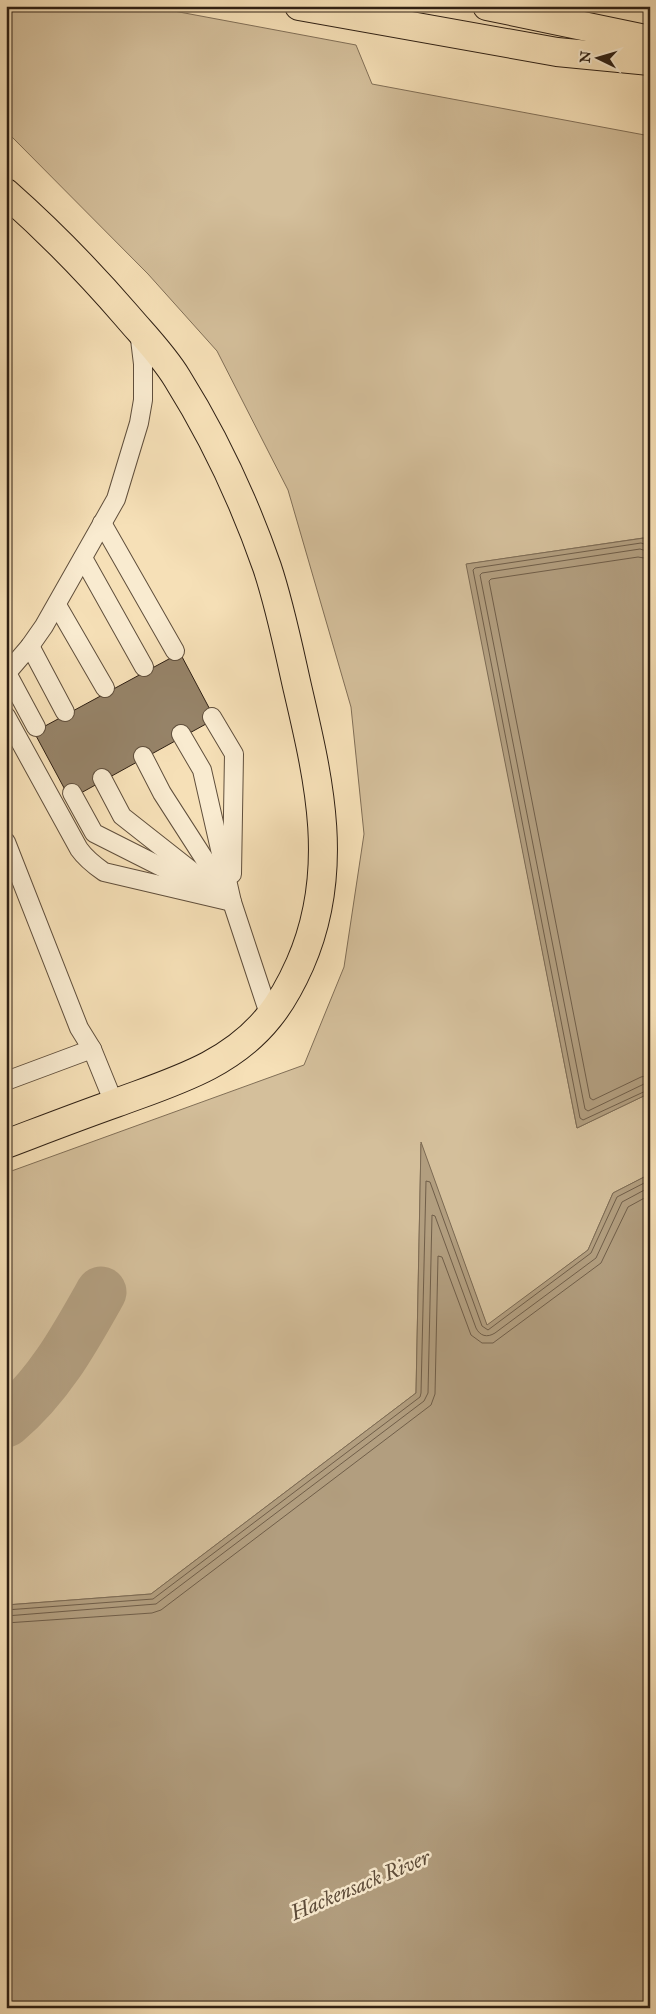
<svg xmlns="http://www.w3.org/2000/svg" width="656" height="2014" viewBox="0 0 656 2014" font-family="'IM FELL Great Primer',serif">
<rect width="100%" height="100%" fill="#f6e0b7"/>
<filter id="stains"><feTurbulence type="fractalNoise" baseFrequency=".004" numOctaves="4"/><feColorMatrix values="0 0 0 0 .2 0 0 0 0 .09 0 0 0 0 .02 0 0 0 .5 -.17"/></filter>
<radialGradient id="worn" r=".72"><stop offset=".6" stop-color="#630" stop-opacity="0"/><stop offset="1" stop-color="#630" stop-opacity=".3"/></radialGradient>
<path fill="#d4bf9b" stroke="#816f57" d="M6,6H147L356,45L372,84L650,136V542L643,538L467,564L577,1128L650,1093V1174L613,1193L588,1250L487,1326L421,1144L416,1393L151,1594L6,1605V1173L304,1065L344,967L364,834L351,707L288,490L217,351L148,274L11,136L6,133Z"/>
<g fill="#b29e7f" stroke="#7d6b54">
<path d="M644,538L650,542V1093L577,1128L466,564Z"/>
<path d="M421,1142L487,1325L588,1250L613,1193L650,1174V2008H6V1605L151,1594L416,1393Z"/>
</g>
<g fill="none" stroke-linecap="round" stroke-linejoin="round">
<g stroke="#705e49" stroke-width="1">
<path d="M650,546L641,543L475,568L473,570L580,1118L583,1120L650,1089"/>
<path d="M650,552L640,549L482,573L480,575L585,1109L588,1111L644,1084L650,1083"/>
<path d="M650,559L638,557L491,579L489,581L590,1098L593,1100L641,1077L650,1075"/>
<path d="M6,1610L153,1599L420,1397L421,1393L426,1181L430,1182L482,1326L488,1330L591,1253L617,1197L650,1180"/>
<path d="M6,1616L156,1604L424,1401L428,1393L432,1215L435,1216L476,1328C480,1336 487,1338 495,1333L596,1258L622,1202L650,1187"/>
<path d="M6,1623L152,1613L161,1610L431,1405L435,1394L438,1256L442,1257L471,1335L482,1343H493L601,1263L628,1207L650,1195"/>
</g>
<path stroke="#b29e7f" stroke-width="51" d="M6,1422C49,1386 74,1340 101,1292"/>
</g>
<path fill="#968368" stroke="#2e1f13" d="M180,653L215,719L70,799L34,732Z"/>
<g fill="none" stroke-linecap="round" stroke-linejoin="round">
<g stroke="#604f3c" stroke-width="20">
<g id="lane">
<path d="M102,523L175,651"/>
<path d="M83,558L144,667"/>
<path d="M57,605L105,688"/>
<path d="M30,646L65,712"/>
<path d="M7,673L36,727"/>
<path d="M6,674L30,646L44,626L116,499L139,423L143,400V364L139,331"/>
<path d="M6,716L79,849C86,859 94,865 104,872L232,902"/>
<path d="M212,717L234,754L232,874"/>
<path d="M181,734L202,770L232,902L270,1017"/>
<path d="M143,756L162,793L225,891"/>
<path d="M102,778L122,816L202,879"/>
<path d="M72,793L94,833L205,889"/>
<path d="M6,842L79,1028L92,1049L114,1103"/>
<path d="M6,1081L92,1049"/>
</g>
</g>
<g stroke="#2e1f13" stroke-width="30">
<g id="highway">
<path d="M299,6L557,52L650,61"/>
<path d="M487,6L650,40"/>
<path d="M6,193C49,231 89,272 127,316C144,336 163,355 177,378C214,437 244,501 267,567C280,606 288,646 297,686C319,780 341,871 300,964C292,982 282,1001 269,1017C230,1066 172,1082 116,1103C79,1116 43,1130 6,1144"/>
</g>
</g>
<use href="#lane" stroke="#f9ebd0" stroke-width="18"/>
<use href="#highway" stroke="#f6e0b7" stroke-width="28"/>
</g>
<g text-anchor="middle" dominant-baseline="central" stroke-width="5" stroke-linejoin="round" paint-order="stroke">
<g font-size="21" font-style="italic" fill="#5c4b39" stroke="#f9ebd0">
<text transform="translate(360 1885) rotate(-23)">Hackensack River</text>
</g>
</g>
<rect width="656" height="2014" fill="none" stroke="#f6e0b7" stroke-width="25"/>
<rect x="8" y="8" width="641" height="1999" fill="none" stroke="#2e1f13" stroke-width="2.5"/>
<rect x="12" y="12" width="631" height="1989" fill="none" stroke="#2e1f13"/>
<g transform="translate(598 58) rotate(275)" stroke="#f9ebd0" stroke-width="4" paint-order="stroke">
<path d="M0-4L9 19L0 12L-9 19Z" fill="#2e1f13"/>
<text y="-8" font-size="14" font-weight="bold" text-anchor="middle" fill="#2e1f13">N</text>
</g>
<rect width="100%" height="100%" filter="url(#stains)"/>
<rect width="100%" height="100%" fill="url(#worn)"/>
</svg>
